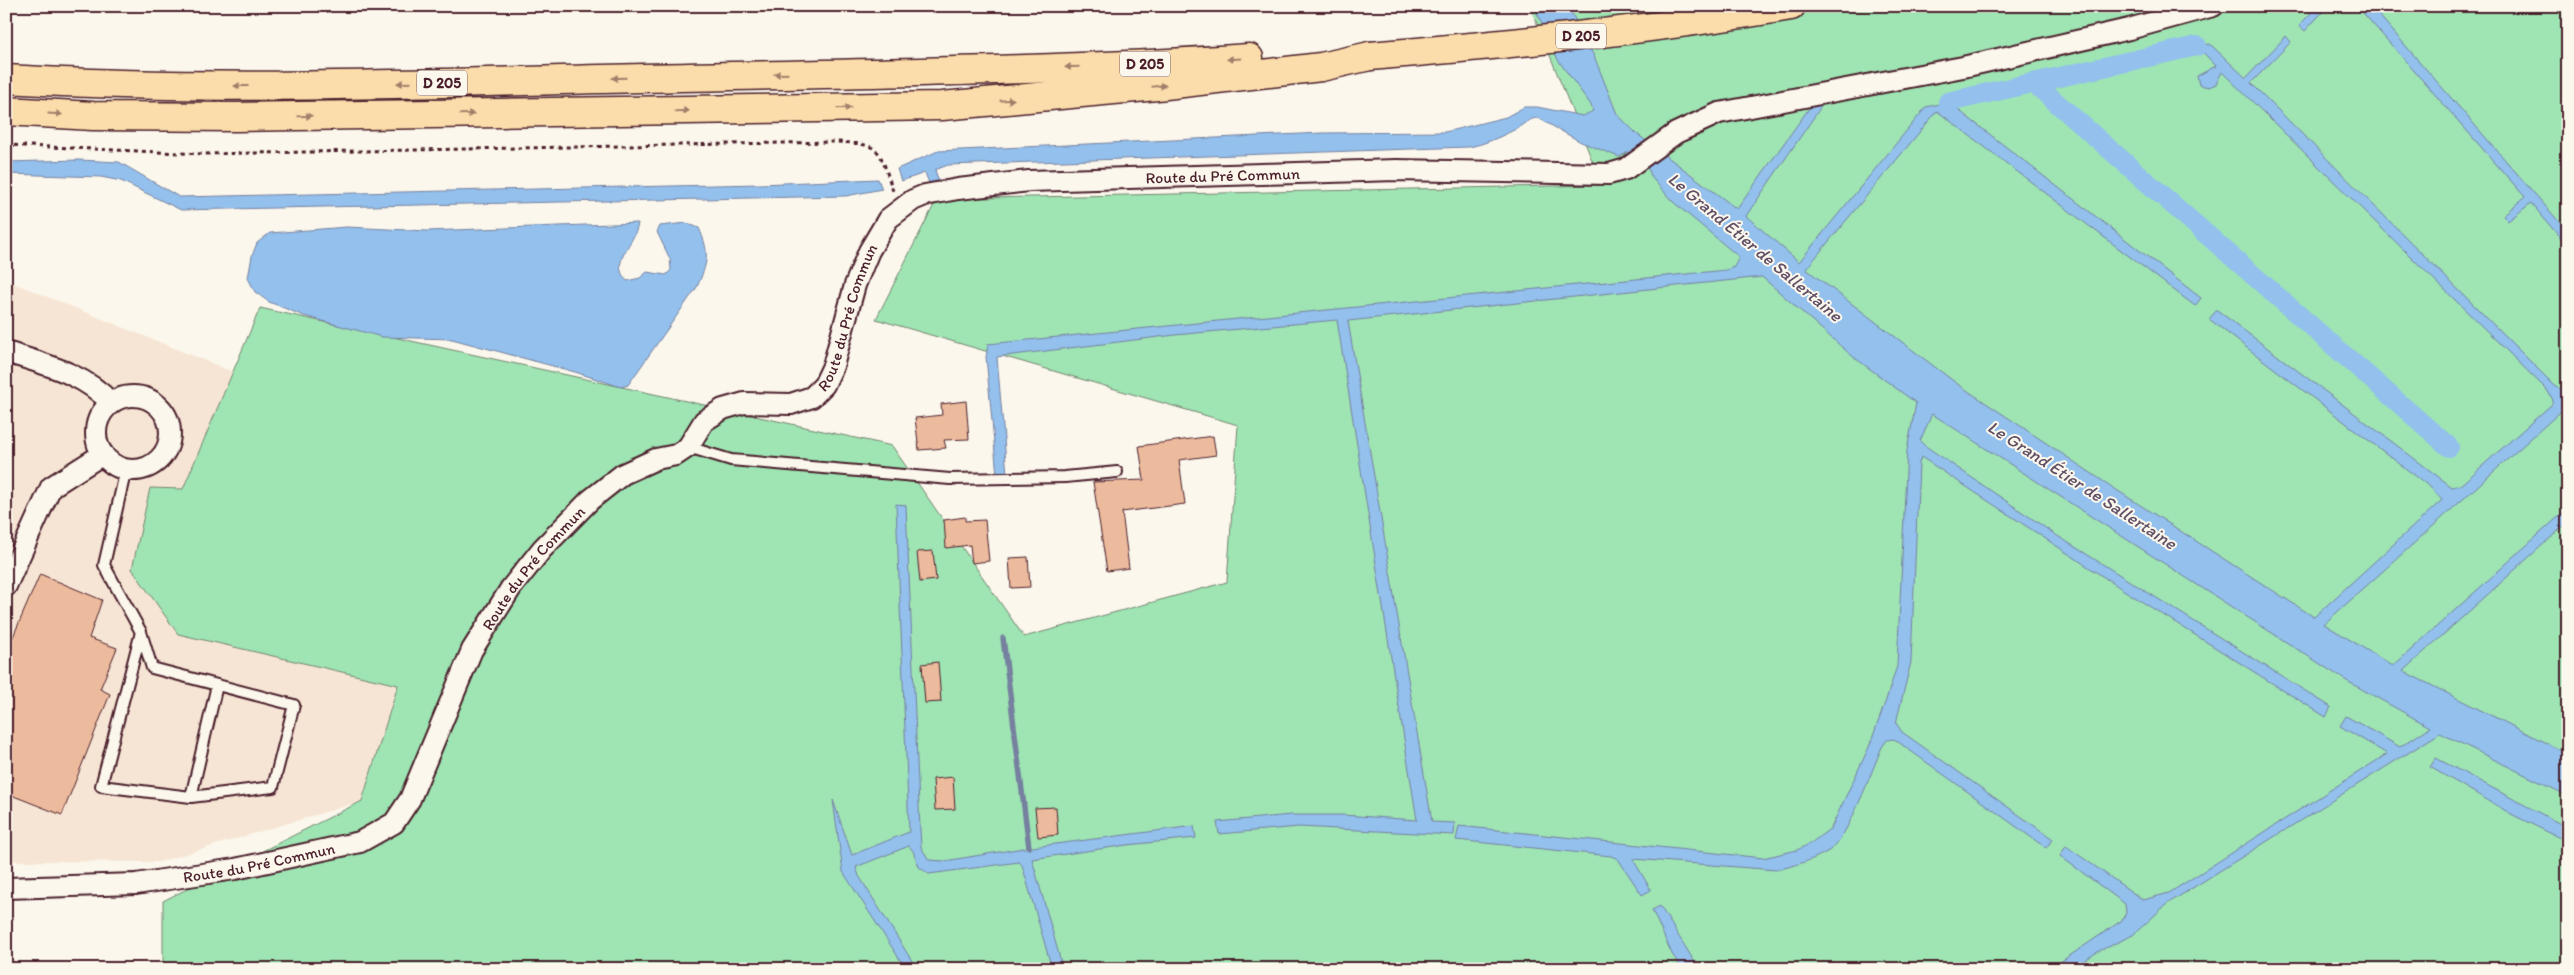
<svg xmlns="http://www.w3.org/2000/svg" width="2574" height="975" viewBox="0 0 2574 975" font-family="Itim,sans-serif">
<rect width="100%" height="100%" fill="#fbf7ec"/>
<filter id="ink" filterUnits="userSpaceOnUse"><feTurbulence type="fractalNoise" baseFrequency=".02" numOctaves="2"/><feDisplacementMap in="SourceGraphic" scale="10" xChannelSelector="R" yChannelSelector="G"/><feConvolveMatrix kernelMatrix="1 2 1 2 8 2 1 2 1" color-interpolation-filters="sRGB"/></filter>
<g filter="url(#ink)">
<path fill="#f6e5d4" d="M6,280L233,372L183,489L178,634L398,685L362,801L159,862L6,861Z"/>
<path fill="#9ee5b3" stroke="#74826f" d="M1530,6H2568V969H163V901L362,801L398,685L178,634L132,569L150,488L183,489L260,308L892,446L1024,637L1227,582L1238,425L876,319L937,199L1602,185Z"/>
<g fill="#93c0ed" stroke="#76809f">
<path d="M1534,6H1568L1594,56L1617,114L1637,134L1737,209L1812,104L1825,101L1746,216L1799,262L1926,107L1948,102L2201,298L2195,306L1937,111L1806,269L1956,383L2112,487L2314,617L2442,500L2430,487L2209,319L2217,310L2452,487L2460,485L2472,475L2552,404L2553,400L2547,390L2222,72L2216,84L2209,87L2199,85L2197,76L2216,66L2197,46L2210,44L2246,78L2286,36L2291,42L2251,83L2555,386L2564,391L2568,389V405L2324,624L2393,666L2568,508V522L2403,671L2568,754V796L2440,733L2167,904L2133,935L2099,951L2071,969H2050L2121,921L2126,913L2125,904L2060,856L2066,846L2143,900L2169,893L2387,754L2340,726L2346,716L2400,747L2430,727L2345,680L1932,414L1920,441L1924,445L2056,535L2331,707L2326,717L2125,591L1921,457L1919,463L1911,662L1896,723L1902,732L2053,839L2046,848L1894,739L1887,740L1882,747C1872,770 1848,838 1830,850C1814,860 1794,866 1776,870L1633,859L1651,890L1642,895L1618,859L1611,856L1456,840L1459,826L1763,858L1797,850L1811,843L1831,828L1869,747L1885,703L1897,666L1907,450L1916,403L1851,355L1762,277L1348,321L1432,822L1455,823L1454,835L1299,827L1219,834L1217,822L1291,815H1343L1417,820L1337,320L1175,335L997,357L1007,474L997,475L986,357L988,344L1726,270L1734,267L1739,257L1672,201L1652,178L1646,164L1628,152L1619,157L1581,142L1538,118C1529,118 1522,126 1514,130C1500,137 1485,144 1469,147L948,165L935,170L939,182L929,183L925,173L901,181L897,169L938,151L1322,133L1445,132L1506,117L1524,107H1537L1583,116L1593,111L1591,105L1558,60Z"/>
<path d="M2317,6H2328L2305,31L2299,26Z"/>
<path d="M2357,6H2371L2568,232V247L2531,203L2508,221L2503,215L2525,197Z"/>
<path d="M79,160L119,162L179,197L760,184L878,179L882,189L846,196L181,210L121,181L101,177L6,174V162Z"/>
<path d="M638,223C636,244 608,261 627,281L640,278L647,272L666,275L671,270L670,259L657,232L660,226L686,223L699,228C710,253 708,262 697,287L628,385L621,387L575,372L452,339L382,337L304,316L269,302L255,292L248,278L252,256L257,243L270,233L347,227L427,231Z"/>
<path d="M896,504L906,505L920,829L921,847L929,860L945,861L1017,849L1194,826L1196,838L1127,845L1032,859L1063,969H1052L1022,865L1019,862L929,874L919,867L913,851L909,846L856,867L859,876L917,969H906L843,872L833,800L852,855L909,832Z"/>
<path d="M2436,758L2568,828V842L2513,815L2430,767Z"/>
<path d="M1660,906L1699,969H1682L1672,954L1652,910Z"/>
</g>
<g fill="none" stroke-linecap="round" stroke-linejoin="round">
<path stroke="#76809f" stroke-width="5.5" d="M1003,638L1029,847"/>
<g stroke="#93c0ed" stroke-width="20">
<path d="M2034,83L2449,447"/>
<path d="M1948,102L2197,46"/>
</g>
</g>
<g fill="#ecbb9d" stroke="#4a1f2b">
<path d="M966,401L969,439L944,440L946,448L919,450L915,418L942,415L941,404Z"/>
<path d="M1213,436L1216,455L1179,460L1185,504L1122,512L1129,568L1107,571L1093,482L1144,480L1139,446Z"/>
<path d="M965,517V521L985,520L989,561L972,563L970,545L946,548L944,520Z"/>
<path d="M933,551L936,580L920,582L917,552Z"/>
<path d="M1028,557L1030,587L1011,588L1009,558Z"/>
<path d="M40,574L102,600L89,638L117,648L100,689L110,694L62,815L6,793V653Z"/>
<path d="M938,662L941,702L925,703L922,664Z"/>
<path d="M953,777L955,809L935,810L933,779Z"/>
<path d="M1056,807L1058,835L1038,837L1035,808Z"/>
</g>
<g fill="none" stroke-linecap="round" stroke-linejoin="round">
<g stroke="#4a1f2b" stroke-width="14">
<g id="lane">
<path d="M688,447L731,460L950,479L1065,477L1117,472"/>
<path d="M126,469L104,565L141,632"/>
<path d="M141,632L152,668L294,705L273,787L191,797L101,786Z"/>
<path d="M191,797L217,685"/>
</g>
</g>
<g stroke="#4a1f2b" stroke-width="24">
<g id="street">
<path d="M6,352C43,364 84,373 111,403"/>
<circle cx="133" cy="433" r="37"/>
<path d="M6,586L51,487L103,454"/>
<path id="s1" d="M6,888L136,884L235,869L360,842L394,823L410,799L472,650L511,588L542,549L590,500L623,474L656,459L676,455L688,447L704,421L723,409L744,403L791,404L812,397L824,385L833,366L855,285L869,251L888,219L913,200L925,195L958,189L1029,181L1396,170L1609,174L1626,169L1676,133L1719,113L1963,67L2129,29L2213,6"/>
</g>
</g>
<g stroke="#4a1f2b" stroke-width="31">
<path id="primary" d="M1370,56C1511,44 1652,30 1791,6"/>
</g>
<g stroke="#4a1f2b" stroke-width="31">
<g id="highway">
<path d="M6,79C219,92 431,83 643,78C845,73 1047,72 1249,58"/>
<path d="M6,111L93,116L237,117L942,106L1157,86L1321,67L1370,56"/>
</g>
</g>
<path stroke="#4a1f2b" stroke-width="3" stroke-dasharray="4 4" stroke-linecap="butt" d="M6,145L202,154L835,142C883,144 878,147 893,191"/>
<use href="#lane" stroke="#fbf7ec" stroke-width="10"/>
<use href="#street" stroke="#fbf7ec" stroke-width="20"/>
<use href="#primary" stroke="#fbddab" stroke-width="28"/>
<use href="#highway" stroke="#fbddab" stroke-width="28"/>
</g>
<defs><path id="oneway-solid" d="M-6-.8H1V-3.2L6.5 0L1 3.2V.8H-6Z" transform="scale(1.25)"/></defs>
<g fill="#a27e6b">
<use href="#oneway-solid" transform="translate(1234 59) rotate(176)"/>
<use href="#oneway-solid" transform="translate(1072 67) rotate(178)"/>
<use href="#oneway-solid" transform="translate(781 74) rotate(178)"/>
<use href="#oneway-solid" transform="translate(619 78) rotate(179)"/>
<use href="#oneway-solid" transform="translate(404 83) rotate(179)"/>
<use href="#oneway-solid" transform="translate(241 86) rotate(180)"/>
<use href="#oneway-solid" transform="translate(1159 86) rotate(-6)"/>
<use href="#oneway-solid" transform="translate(1007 100) rotate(-5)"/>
<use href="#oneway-solid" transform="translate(844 108) rotate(-1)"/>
<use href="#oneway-solid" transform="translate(682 111) rotate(-1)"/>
<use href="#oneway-solid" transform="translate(55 114) rotate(3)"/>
<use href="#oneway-solid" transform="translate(467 114) rotate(-1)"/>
<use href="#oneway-solid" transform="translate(305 116) rotate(-1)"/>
</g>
</g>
<g text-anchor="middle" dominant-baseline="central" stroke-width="4" stroke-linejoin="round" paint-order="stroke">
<g fill="#fbf7ec" stroke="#7f6065" stroke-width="1">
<rect x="1556" y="23.5" width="50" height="25" rx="4"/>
<rect x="1120" y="51.5" width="50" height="25" rx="4"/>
<rect x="417" y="70.5" width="50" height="25" rx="4"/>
</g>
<g font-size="15" font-weight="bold" fill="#4a1f2b">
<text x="1581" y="36">D 205</text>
<text x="1145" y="64">D 205</text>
<text x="442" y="83">D 205</text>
</g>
<g font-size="16" fill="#4a1f2b" stroke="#fbf7ec">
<text stroke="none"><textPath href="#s1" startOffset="1575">Route du Pré Commun</textPath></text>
<text stroke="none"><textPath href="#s1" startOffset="1125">Route du Pré Commun</textPath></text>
<text stroke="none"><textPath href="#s1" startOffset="690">Route du Pré Commun</textPath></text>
<text stroke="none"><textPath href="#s1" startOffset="255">Route du Pré Commun</textPath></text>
</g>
<g font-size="18" font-style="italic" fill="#604f65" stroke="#fbf7ec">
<text transform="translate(1755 247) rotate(40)">Le Grand Étier de Sallertaine</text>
<text transform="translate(2082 485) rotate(33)">Le Grand Étier de Sallertaine</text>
</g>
</g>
<rect width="2574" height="975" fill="none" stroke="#fbf7ec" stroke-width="25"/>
<rect x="12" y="12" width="2549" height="950" fill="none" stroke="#4a1f2b" stroke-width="2" filter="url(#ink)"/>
</svg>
